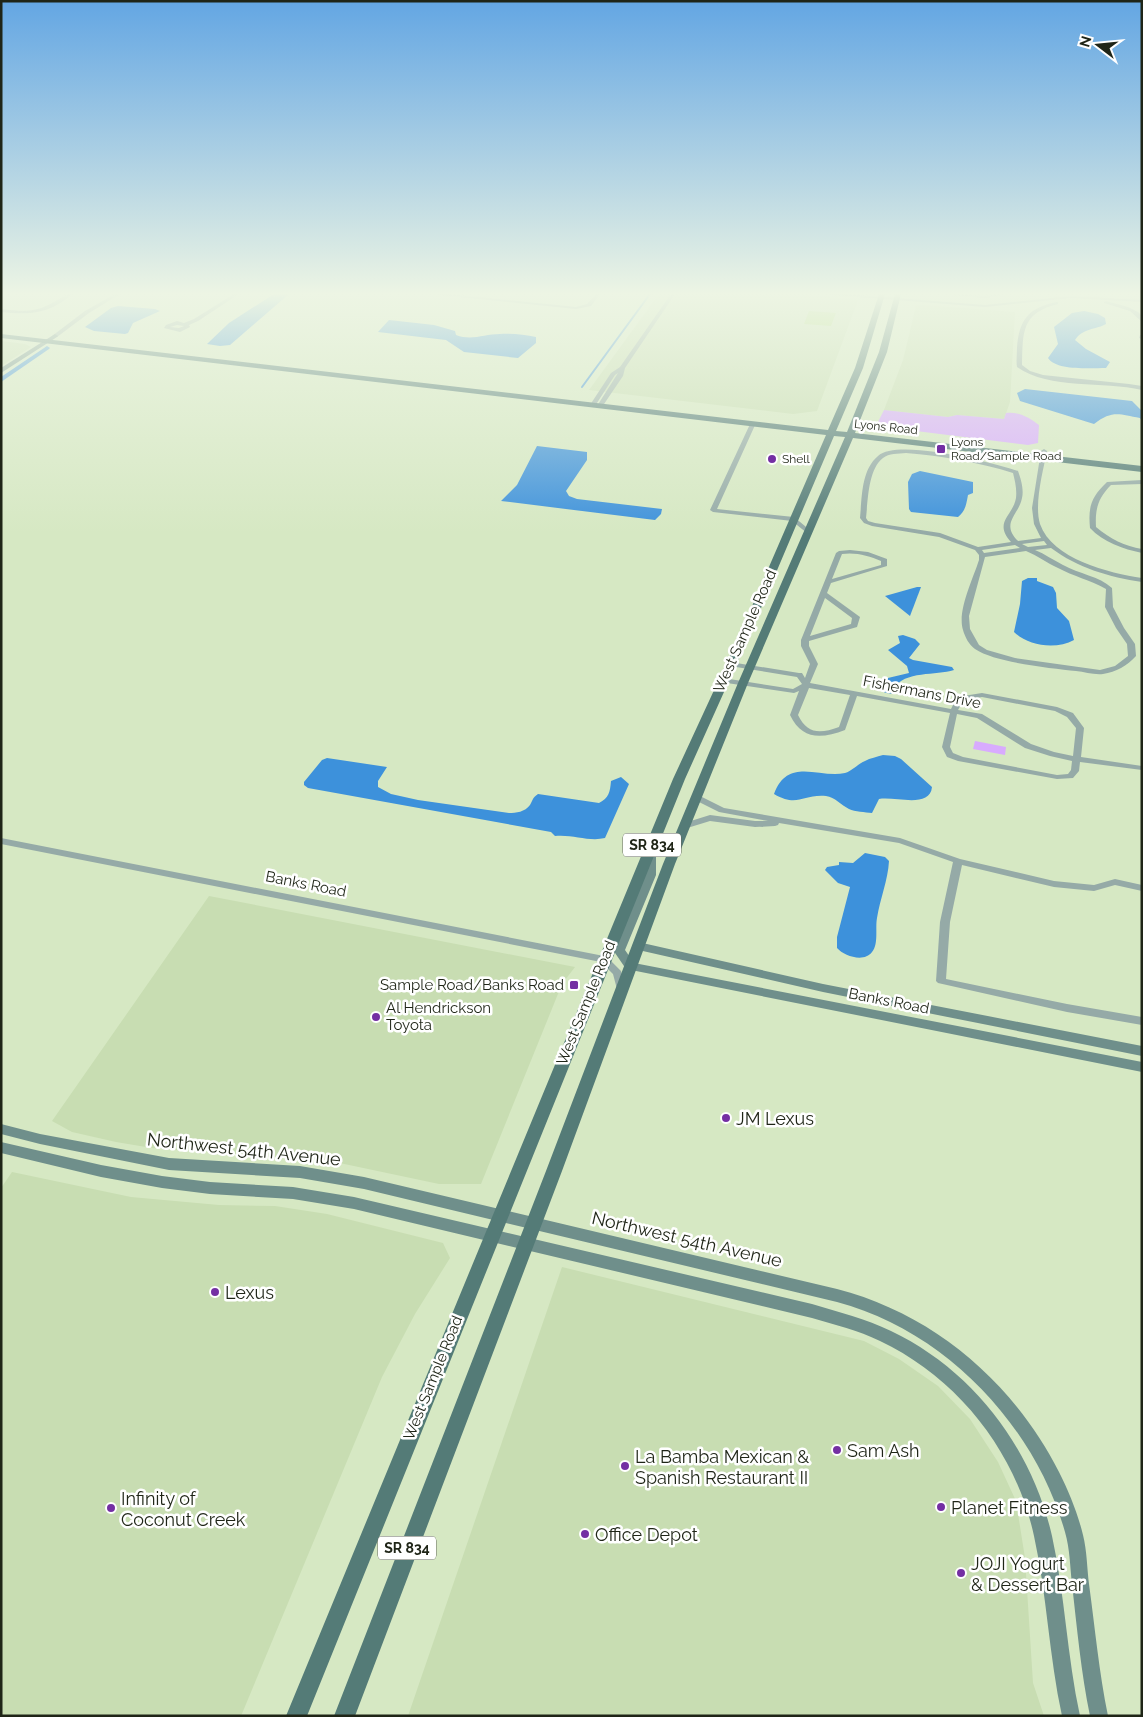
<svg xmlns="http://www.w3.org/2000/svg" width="1143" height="1717" viewBox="0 0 1143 1717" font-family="Raleway,sans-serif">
<rect width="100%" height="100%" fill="#d6e8c3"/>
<g fill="#c8ddb2">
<path d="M659,294H800L858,300L817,411L793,414L589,390Z"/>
<path d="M923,305L1015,312L1010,402L1004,419L957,415L948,417L884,410L903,360L916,306Z"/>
<path d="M1,341L25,344L31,347L1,366Z"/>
<path d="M209,896L575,967L562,984L481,1184H439L316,1158L269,1157L152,1148L116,1142L72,1132L52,1121Z"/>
<path d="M12,1172L131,1197L219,1205L275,1206L327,1214L443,1243L450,1258L415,1314L382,1377L241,1716H1V1188Z"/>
<path d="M562,1267L864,1341L899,1359L938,1386L970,1419L998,1462L1016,1501L1025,1558L1033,1683L1044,1716H408Z"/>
</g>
<g fill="#d8abfe">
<path d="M884,410L948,417L957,415L1004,419L1006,413C1018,411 1030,418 1039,425L1038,443L1028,445L876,426Z"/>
<path d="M975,741L1006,747L1005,755L973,749Z"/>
</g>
<g fill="#3d91db">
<path d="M274,294H289L230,345L220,346L207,344L229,323Z"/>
<path d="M118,306L155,309L160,311L133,323L128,333L125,334L94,331L85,327L111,308Z"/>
<path d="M1084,311L1098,314L1105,318L1106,324C1095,330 1083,328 1075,340L1086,349L1110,362L1106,368C1092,368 1056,371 1048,358L1058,344L1054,327L1072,313Z"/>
<path d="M389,320L434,325L455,331L456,335C472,341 484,334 500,334C511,333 525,335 536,337V343L518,358L464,352L446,340L378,332Z"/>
<path d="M1025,389L1132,401L1142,411V421L1140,418C1119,414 1112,410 1094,424L1020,401L1017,393Z"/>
<path d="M537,446L587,452V460L566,491L569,496L577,499L662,509L661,514L655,520L501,501L517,485Z"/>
<path d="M920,471L973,482V493L968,495C966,505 966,510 958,517L911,512L909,509L908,482L912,474Z"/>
<path d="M1028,578H1037V581L1053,587L1056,593L1057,608L1069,621L1074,640C1056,650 1028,646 1014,632L1020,604L1022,581Z"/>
<path d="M917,587H921L910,616L885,596Z"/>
<path d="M903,635L915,639L920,644L909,658L913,660L952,667L954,670C936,676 905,670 893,689L895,693C886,695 876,690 871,682L909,673L907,666L888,650L900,643L898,636Z"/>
<path d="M883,755L895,756L901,759L932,787C930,809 895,796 879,799L872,813C865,812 855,812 849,809C841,805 835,797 826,796C802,794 798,808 774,794C788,756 820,779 845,773C852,771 858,764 865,761C870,758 877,757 883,755Z"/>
<path d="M327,758L387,767L378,781V787L391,794L418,800L509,813C516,813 525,812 530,805C533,800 532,798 538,794L599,803C609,798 610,792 611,781L621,777L629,784L605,838C589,842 572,834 555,836L551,832L308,788L304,785V782L322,760Z"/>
<path d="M865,853L885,857L889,861C888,880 880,899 877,918C875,928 879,944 872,952C864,963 844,956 837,948V937L850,887L838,883L825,870L827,867L839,865V862L853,863Z"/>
</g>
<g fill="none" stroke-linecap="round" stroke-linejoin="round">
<path stroke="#3d91db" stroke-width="2" d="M582,387L650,294"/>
<path fill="#3d91db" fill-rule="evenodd" d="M47,346L50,348L49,349L1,382V377Z"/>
</g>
<path fill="#acd874" d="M809,311L836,313L831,326L804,324Z"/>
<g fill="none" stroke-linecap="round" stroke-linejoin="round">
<g fill="#95aaa7" fill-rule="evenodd">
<path d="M68,294H73C48,314 32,315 1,312V309C35,313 39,311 68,294Z"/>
<path d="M115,294H120L89,313L57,337L52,336L85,311Z"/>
<path d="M234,294H239L198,321L189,325L190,327L180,332L164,328L166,325L177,321L184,323L194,319ZM177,325L184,326L179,328L170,327Z"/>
<path d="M437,294H449L576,307L587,304L596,294H600L591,306L576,309L439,295Z"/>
<path d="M671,294H675L625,368L623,376L602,407L597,406L618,373L615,375L595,406H591L590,405L611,373L620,367Z"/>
<path d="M830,294H846L985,305L1071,296L1142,300V302L1071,298L985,307L832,295Z"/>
<path d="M951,294L985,296L1007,294L985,298L953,295Z"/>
<path d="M1106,301L1128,307L1138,312L1142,316V322L1130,311L1104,303V302Z"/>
<path d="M1056,302H1058V304C1021,313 1023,332 1022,365L1030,371L1043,375L1129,384L1142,386V390C1103,381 1050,390 1017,367C1016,361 1017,354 1017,348C1019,319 1029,308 1056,302Z"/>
<path d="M1140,335H1142V339L1139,338Z"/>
<path d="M751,422L756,423L717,509L794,517L811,531V533H807L792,521L713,512L710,510Z"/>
<path d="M1044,449L1047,451C1043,471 1034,504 1040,524C1052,559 1109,573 1142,578V582C1109,577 1078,568 1051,548L1035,550C1045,554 1053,560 1063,565C1079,574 1099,576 1112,588L1113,607L1124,628L1135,644L1136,656C1127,666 1116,672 1103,674C1094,675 1085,672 1076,671C1051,668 996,663 975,649C969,645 965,637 963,630C957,611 973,579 979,560V555L975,550L939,537L872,526L864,523L860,518C862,498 861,470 878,456C898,438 993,463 1018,471C1021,479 1024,490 1022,498C1019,515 1000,523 1018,541L1041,538L1034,524L1032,508L1041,451ZM906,453C942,456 978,462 1013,473C1015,481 1017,489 1016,498C1013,516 993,522 1011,542L978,547L940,533L875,523L868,521L866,518C868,501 868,469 883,458C889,453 898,454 906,453ZM1044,541L1047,545L1028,547L1022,544ZM1015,545L1020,548L984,553L982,550ZM1026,551C1038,556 1047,563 1058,568C1073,576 1090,580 1106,589L1105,607L1116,628L1127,644L1128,656L1115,666L1100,670L1015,658L987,650L979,645L970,629L969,616L985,557Z"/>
<path d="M1142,480V484L1111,485C1098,498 1095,509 1096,527C1110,539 1125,546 1142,549V553C1123,549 1103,542 1090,528C1088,507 1091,497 1107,482Z"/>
<path d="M850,550L868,552L887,559V566L831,583L827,593L860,617L857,627L809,641V646L818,664L810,683L951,709L957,697L982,693L1057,707L1073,713L1084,728L1081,757L1142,766V770L1080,762L1079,771L1073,778L1057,779L958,761L947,757L942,747L950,713L857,696L845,730C821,739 802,740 790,715L799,691L794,693L720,682L719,680L720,678H723L793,689L802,684L797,677L730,666L726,664L730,662L799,673H802L805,678L810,664L801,646V640L836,553L839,551ZM842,554C856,552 869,556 881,561V565L832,579ZM825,598L852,618L851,624L810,636ZM809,688L850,695L839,727C820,734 807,734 798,715ZM982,697L1055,711L1067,717L1076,728L1073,756L1054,752L1031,744L982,714L958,710L963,701ZM957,714L977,718L1025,748L1050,756L1072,761L1071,770L1068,774L1057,775L963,757L953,753L950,747Z"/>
<path d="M696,794L724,808L900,838L960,859L1054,881L1094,885L1115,879L1142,885V891L1115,885L1094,891L1054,887L962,865L950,922L946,979L1067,1004L1142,1017V1025L1067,1012L938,983L936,981L940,922L953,862L899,843L779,823L778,825L775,826L755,827L710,821L684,829L681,828L680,826L681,824L710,815L755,821H768L719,812L693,799L692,797Z"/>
<path d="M1,838L604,956L607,957L621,971L626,991L624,993H618L613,974L601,962L1,844Z"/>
</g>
<g fill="#6f8f8b" fill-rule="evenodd">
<path d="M55,334L58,336L57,337L1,373V368Z"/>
<path d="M650,849L656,853V875L625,950L634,963L1142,1062V1072L626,969L613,950L644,875V853Z"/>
<path d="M638,942L823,984L1142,1046V1056L823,992L634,949L632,946L634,943Z"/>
<path d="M1,1124L40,1134L169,1158L300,1166L364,1177L837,1289C934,1314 1014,1383 1059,1472C1069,1492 1078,1514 1083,1535C1087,1551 1087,1568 1089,1584C1095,1628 1099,1672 1108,1716H1090C1081,1672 1077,1628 1072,1584C1070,1567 1070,1549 1065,1532C1035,1426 946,1331 837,1302L364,1189L300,1178L169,1170L40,1144L1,1134Z"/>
<path d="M1,1142L101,1165L162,1176L210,1182L293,1187L354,1197L812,1304C839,1312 866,1319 891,1331C973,1370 1032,1448 1052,1536C1065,1595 1067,1656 1080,1716H1062C1049,1656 1047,1595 1034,1536C1016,1452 958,1378 880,1341C858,1330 835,1325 812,1318L354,1209L293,1199L210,1194L162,1188L101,1177L1,1153Z"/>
</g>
<path fill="#547b77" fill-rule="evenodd" d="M879,294H885L863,368L836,431L847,432L879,352L895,294H901L887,352L855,433L1142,466V472L853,438L748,683L675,864L562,1171L355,1716H334L546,1171L663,864L738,683L845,437L834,436L750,634L685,779L307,1716H286L673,779L740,634L826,435L1,338V334L828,430L855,368Z"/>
</g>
<linearGradient id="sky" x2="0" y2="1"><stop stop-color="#63a6e3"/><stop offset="0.55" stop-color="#edf5e4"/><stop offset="1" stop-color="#edf5e4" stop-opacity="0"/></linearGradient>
<rect width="1143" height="534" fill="url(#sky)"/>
<g fill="#742fa3" stroke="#fff" stroke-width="2">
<rect x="936" y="444" width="10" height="10" rx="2.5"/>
<circle cx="772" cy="459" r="5"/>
<rect x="569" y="980" width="10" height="10" rx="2.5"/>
<circle cx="376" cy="1017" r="5"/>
<circle cx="726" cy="1118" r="5"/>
<circle cx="215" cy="1292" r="5"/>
<circle cx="837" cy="1450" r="5"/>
<circle cx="625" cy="1466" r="5"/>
<circle cx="941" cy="1507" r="5"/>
<circle cx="111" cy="1508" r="5"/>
<circle cx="585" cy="1534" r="5"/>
<circle cx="961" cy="1573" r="5"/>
</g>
<g text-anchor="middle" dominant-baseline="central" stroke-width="5" stroke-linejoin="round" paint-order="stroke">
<g font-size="12" fill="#1f2517" stroke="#fff">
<text transform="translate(886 427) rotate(6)">Lyons Road</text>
</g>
<g font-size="12" fill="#1f2517" stroke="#fff" text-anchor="start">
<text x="951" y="442">Lyons<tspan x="951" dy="14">Road/Sample Road</tspan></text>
<text x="782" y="459">Shell</text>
</g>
<g fill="#fff" stroke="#62665d" stroke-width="1">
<rect x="623" y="833.5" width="58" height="23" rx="4"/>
<rect x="378" y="1536.5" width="58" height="23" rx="4"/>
</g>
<g font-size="14" font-weight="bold" fill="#1f2517">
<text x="652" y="845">SR 834</text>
<text x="407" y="1548">SR 834</text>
</g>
<g font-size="15" fill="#1f2517" stroke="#fff">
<text transform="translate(745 631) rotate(-66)">West Sample Road</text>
<text transform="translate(922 692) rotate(11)">Fishermans Drive</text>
<text transform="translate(306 884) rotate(11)">Banks Road</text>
<text transform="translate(889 1001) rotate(11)">Banks Road</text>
<text transform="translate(586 1003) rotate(-68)">West Sample Road</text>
<text transform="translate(433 1378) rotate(-68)">West Sample Road</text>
</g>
<g font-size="15" fill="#1f2517" stroke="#fff" text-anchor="end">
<text x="564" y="985">Sample Road/Banks Road</text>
<text x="386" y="1008" text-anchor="start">Al Hendrickson<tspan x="386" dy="17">Toyota</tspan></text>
</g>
<g font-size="18" fill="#1f2517" stroke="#fff" text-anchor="start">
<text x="736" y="1118">JM Lexus</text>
<text x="225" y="1292">Lexus</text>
<text x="847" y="1450">Sam Ash</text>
<text x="635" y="1456">La Bamba Mexican &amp;<tspan x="635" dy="21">Spanish Restaurant II</tspan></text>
<text x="121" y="1498">Infinity of<tspan x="121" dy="21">Coconut Creek</tspan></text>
<text x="951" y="1507">Planet Fitness</text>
<text x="595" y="1534">Office Depot</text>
<text x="971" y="1563">JOJI Yogurt<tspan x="971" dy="21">&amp; Dessert Bar</tspan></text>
</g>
<g font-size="18" fill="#1f2517" stroke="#fff">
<text transform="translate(244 1149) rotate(6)">Northwest 54th Avenue</text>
<text transform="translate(687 1239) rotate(13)">Northwest 54th Avenue</text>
</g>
</g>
<rect width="1143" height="1717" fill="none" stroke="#1f2517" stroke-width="5"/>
<g transform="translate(1098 45) rotate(286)" stroke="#ffffff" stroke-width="4" paint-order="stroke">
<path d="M0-4L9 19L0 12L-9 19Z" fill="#1f2517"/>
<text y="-8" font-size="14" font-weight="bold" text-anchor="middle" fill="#1f2517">N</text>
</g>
</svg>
